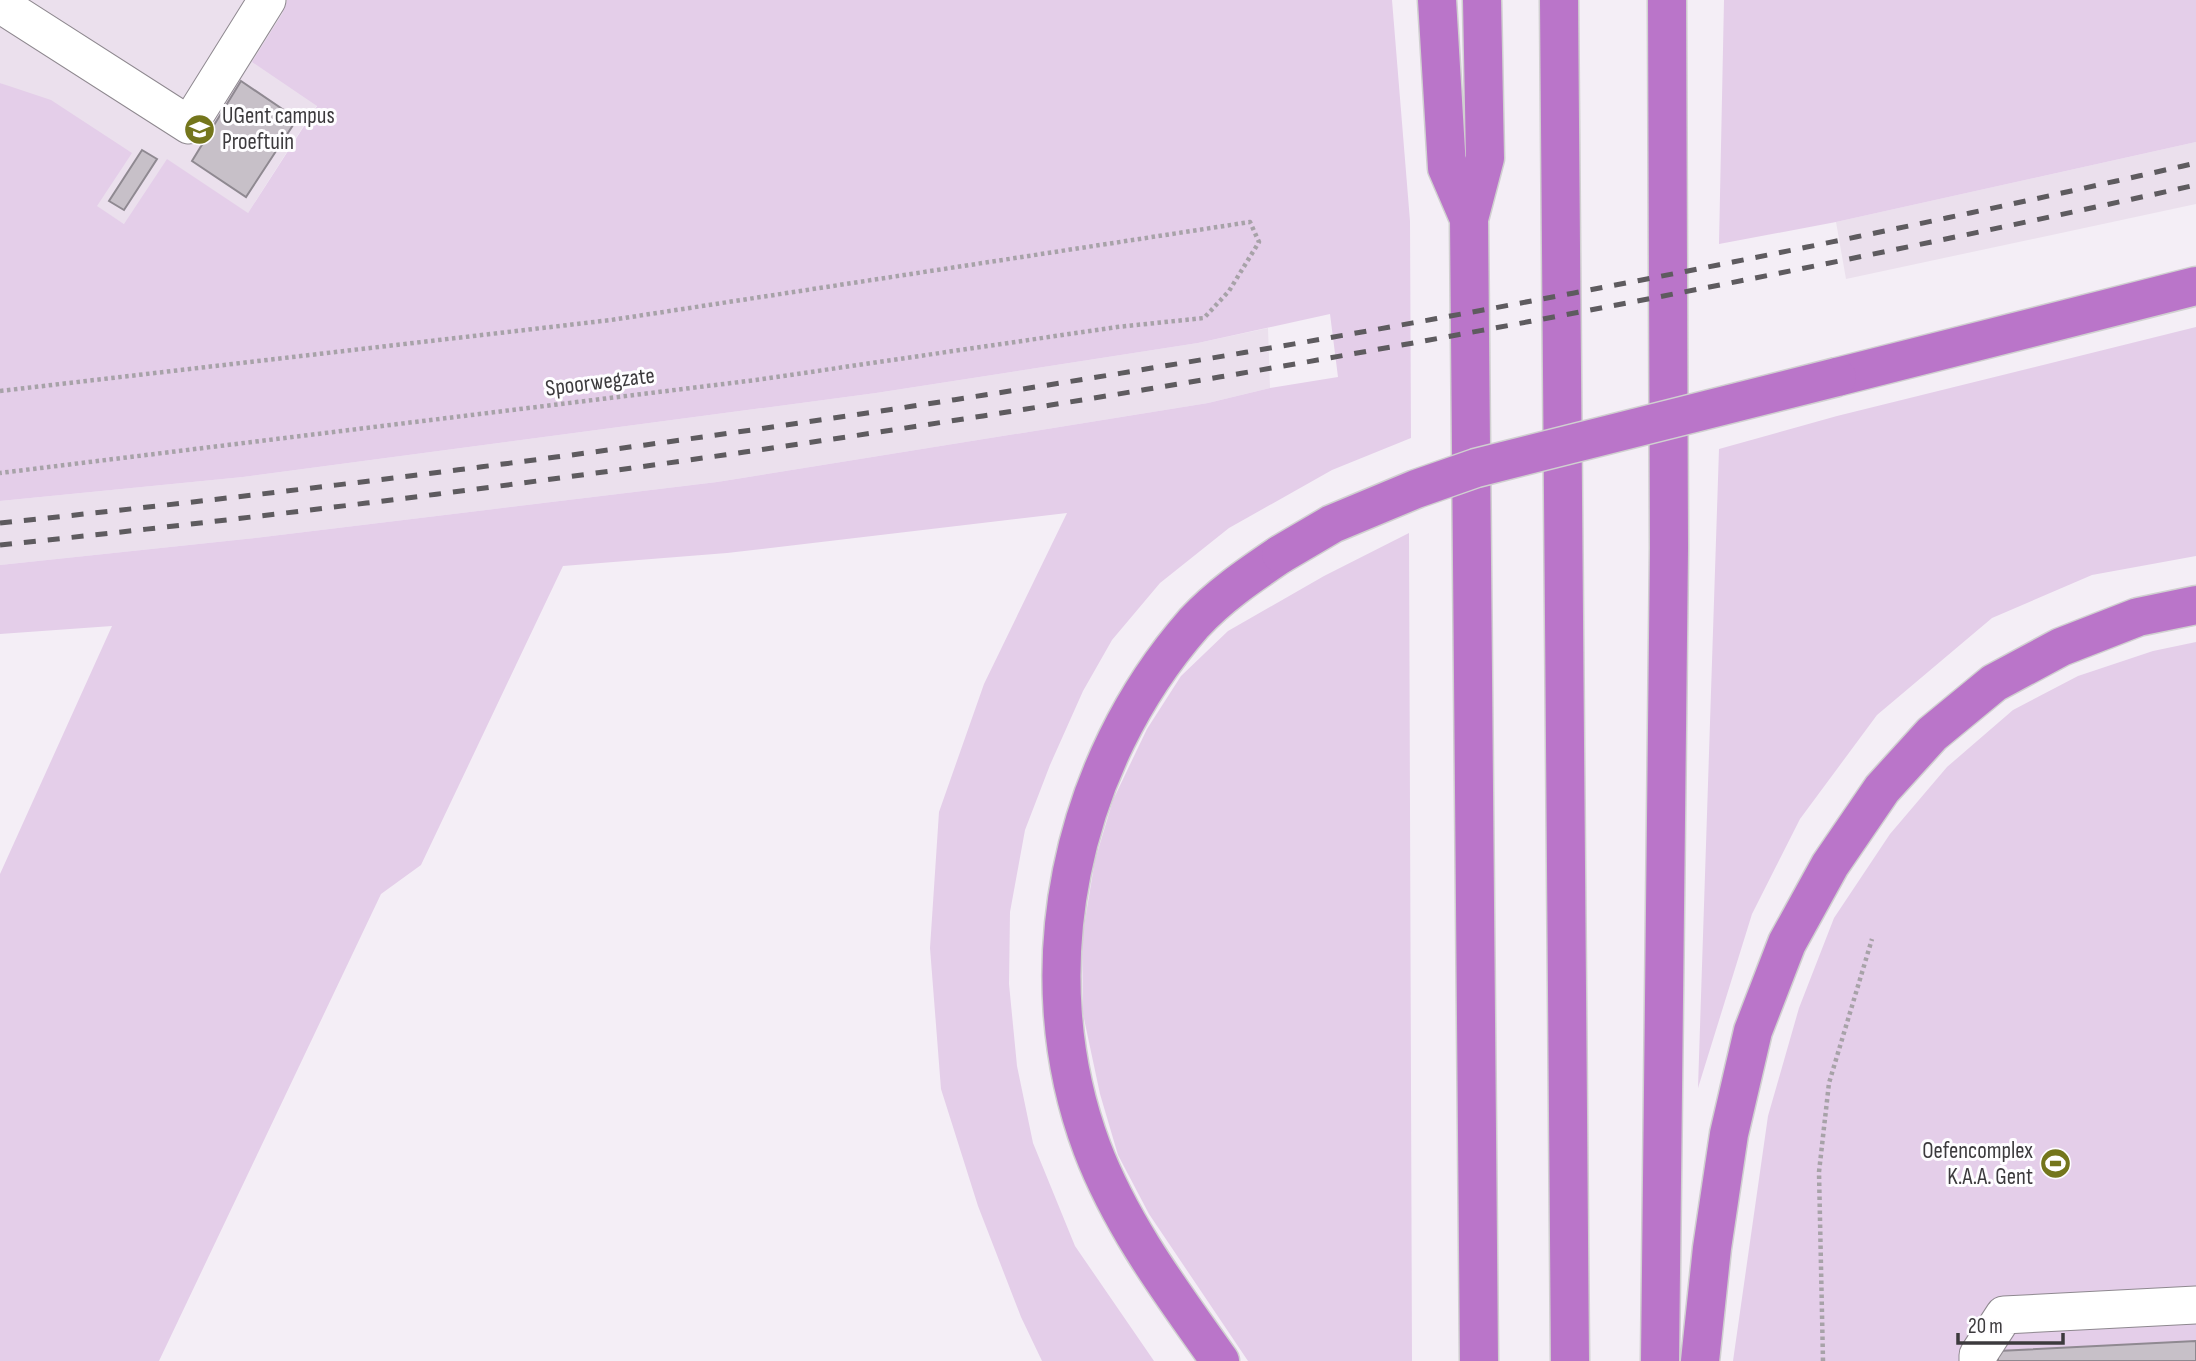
<svg xmlns="http://www.w3.org/2000/svg" width="2196" height="1361" viewBox="0 0 2196 1361" font-family="'Sofia Sans Condensed',sans-serif">
<style>
.built{fill:#ebe0ed}
.green{fill:#e4cee9}
.building{fill:#c7c0c8;stroke:#8f8991;stroke-width:2}
.lines{fill:none;stroke-linecap:round;stroke-linejoin:round}
.minor-casing{stroke:#8e888f;stroke-width:39}
.highway-casing{stroke:#d0d0d0;stroke-width:41}
.path{stroke:#a7a2a8;stroke-width:4.5;stroke-dasharray:3.5 3.5;stroke-linecap:butt}
.minor{stroke:#fff;stroke-width:37}
.highway{stroke:#ba75c9;stroke-width:38}
.rail{stroke:#5e5b5f;stroke-width:5;stroke-dasharray:12 12;stroke-linecap:butt}
.highway-bridge-casing{stroke:#d0d0d0;stroke-width:41;stroke-linecap:butt}
.highway-bridge{stroke:#ba75c9;stroke-width:38}
.labels{text-anchor:middle;dominant-baseline:central;stroke-width:6;stroke-linejoin:round;paint-order:stroke}
.poi-label{font-size:23px;fill:#3c3a3d;stroke:#fefdff;text-anchor:start}
.street-label{font-size:23px;fill:#3c3a3d;stroke:#fefdff}
</style>
<rect width="100%" height="100%" fill="#f4eef6"/>
<path class="built" d="M0 0H287L282 14 317 105 248 213 124 224 97 207 7 86 0 83Z
M2196 142V204L1846 279 1836 222Z
M1268 328 1270 388 1208 403 717 482 255 538 0 565V501L243 477 876 393 1198 343Z"/>
<path class="green" d="M287 0H1392L1410 221 1411 438 1332 470 1229 528 1160 583 1112 640 1083 691 1050 765 1025 830 1010 912 1009 984 1017 1066 1033 1143 1075 1246 1154 1361H1042L1021 1317 978 1206 941 1089 930 948 939 812 984 684 1067 513 727 553 563 566 421 865 381 894 159 1361H0V874L112 626 0 634V565L255 538 717 482 1208 403 1270 388 1338 377 1330 314 1198 343 876 393 243 477 0 501V83L51 100 132 153 97 206 124 224 167 159 248 213 317 106 252 62 282 14Z
M1724 0H2196V142L1836 222 1719 244Z
M2196 327V556L2092 575 1992 618 1877 715 1800 819 1752 914 1698 1088 1719 449 1837 416Z
M1409 533 1412 1361H1248L1149 1214 1118 1155 1100 1094 1083 1014 1082 938 1095 860 1113 800 1147 729 1181 676 1228 631 1324 576Z
M2196 642V1361H1733L1768 1116 1799 1008 1834 918 1890 834 1947 767 2013 710 2078 676 2153 651Z"/>
<path class="building" d="M241 81 297 119 246 197 192 161Z
M142 150 157 159 124 210 109 201Z
M2196 1341V1361H1998V1351Z"/>
<g class="lines">
<defs>
<path id="minor" d="M0 4 189 125 267 0
M1978 1361V1355L2004 1315 2196 1305"/>
<path id="highway" d="M1437 0 1447 168 1469 219
M1559 0 1570 1361
M1837 377 2196 286
M1220 1361C1172 1293 1122 1227 1092 1148 1026 972 1070 764 1194 623 1220 595 1250 575 1281 554
M1479 1361 1469 219 1485 158 1482 0
M1660 1361 1669 548 1667 0
M1700 1361 1712 1248 1729 1134 1753 1031 1787 943 1830 865 1882 789 1932 734 1994 683 2061 647 2138 617 2196 605"/>
</defs>
<use href="#minor" class="minor-casing"/>
<use href="#highway" class="highway-casing"/>
<path class="path" d="M0 391 611 320 1250 222 1259 242 1229 291 1204 318 1117 327 756 380 0 473
M1823 1361 1819 1172 1829 1083 1872 939"/>
<use href="#minor" class="minor"/>
<use href="#highway" class="highway"/>
<path class="rail" d="M0 523C738 446 1473 328 2196 163
M0 545C738 468 1472 346 2196 185"/>
<defs>
<path id="highway-bridge" d="M1281 554 1332 524 1416 489 1476 468 1837 377"/>
</defs>
<use href="#highway-bridge" class="highway-bridge-casing"/>
<use href="#highway-bridge" class="highway-bridge"/>
</g>
<defs>
<symbol id="university-disc" viewBox="-11 -11 22 22"><circle r="9.5" fill="#74761c" stroke="#fefdff"/><path d="M0-5L7-2L0 1L-7-2ZM-4 1L0 2.5L4 1V4Q0 6-4 4Z" fill="#fff"/></symbol>
<symbol id="stadium-disc" viewBox="-11 -11 22 22"><circle r="9.5" fill="#74761c" stroke="#fefdff"/><path d="M0-5a6.5 5 0 1 0 0 10a6.5 5 0 1 0 0-10ZM-3.5-1.8h7v3.6h-7Z" fill="#fff"/></symbol>
</defs>
<g fill-rule="evenodd">
<use href="#university-disc" x="182" y="112" width="35" height="35"/>
<use href="#stadium-disc" x="2038" y="1146" width="35" height="35"/>
</g>
<g class="labels">
<g class="poi-label">
<text x="222" y="116">UGent campus<tspan x="222" dy="26">Proeftuin</tspan></text>
<text x="2033" y="1151" text-anchor="end">Oefencomplex<tspan x="2033" dy="26">K.A.A. Gent</tspan></text>
</g>
<g class="street-label">
<text transform="translate(600 382) rotate(-7)">Spoorwegzate</text>
</g>
</g>
<path d="M1958 1333v10h105v-10" fill="none" stroke="#3c3a3d" stroke-width="3.5"/>
<text x="1968" y="1333" font-size="21" fill="#3c3a3d" stroke="#fefdff" stroke-width="5" paint-order="stroke">20 m</text>
</svg>
